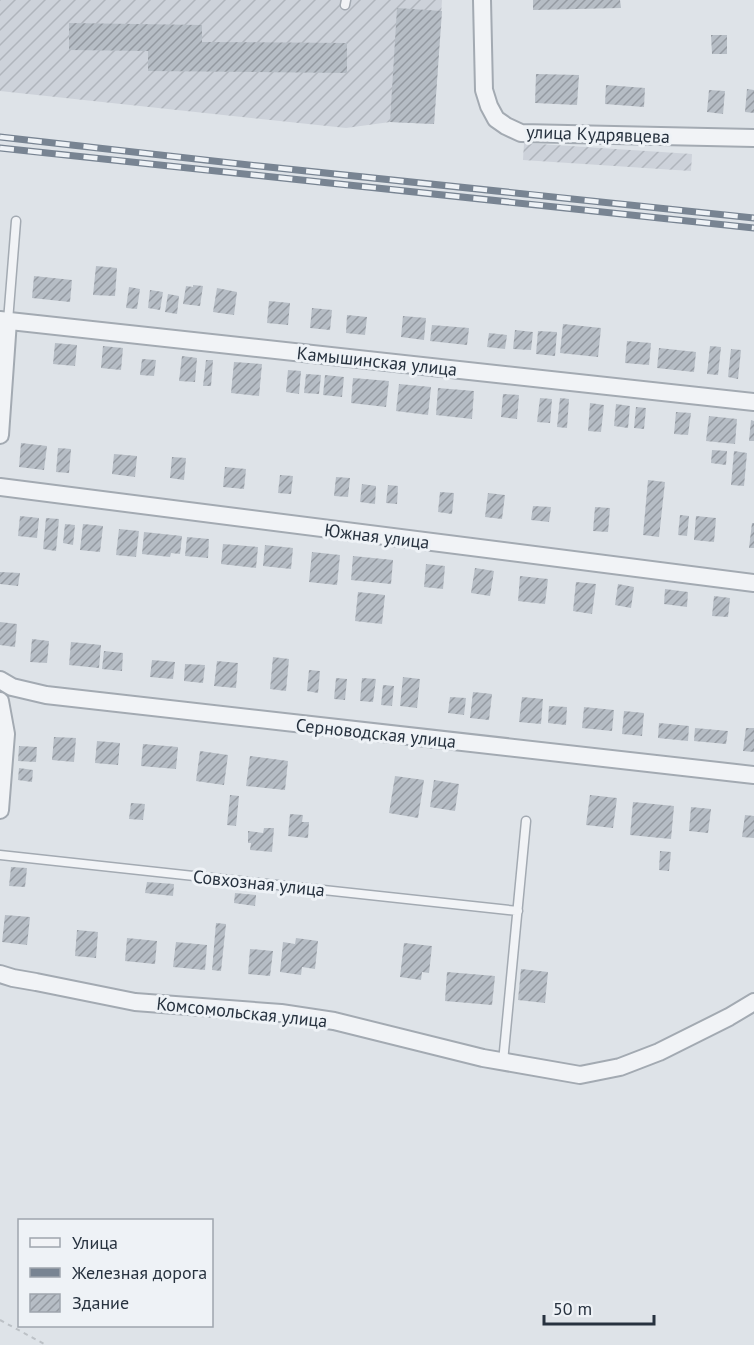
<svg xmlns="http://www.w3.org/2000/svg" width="754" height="1345" viewBox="0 0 754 1345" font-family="'PT Sans',sans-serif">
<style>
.industrial{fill:url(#industrial-furrows)}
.building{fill:url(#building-hatch)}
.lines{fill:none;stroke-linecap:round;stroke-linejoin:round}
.lane-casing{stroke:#a3aab2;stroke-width:11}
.street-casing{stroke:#a3aab2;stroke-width:20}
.path{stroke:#bcc1c6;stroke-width:2;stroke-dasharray:4.5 4.5;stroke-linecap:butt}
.lane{stroke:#f1f3f6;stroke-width:8}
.street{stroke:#f1f3f6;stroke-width:16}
.rail-casing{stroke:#788492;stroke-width:7}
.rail{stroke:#eef2f6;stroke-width:4.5;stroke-dasharray:14;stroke-linecap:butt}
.labels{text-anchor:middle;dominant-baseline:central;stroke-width:6;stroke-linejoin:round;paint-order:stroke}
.street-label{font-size:18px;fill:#27323f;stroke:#eef2f6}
</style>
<defs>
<pattern id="industrial-furrows" width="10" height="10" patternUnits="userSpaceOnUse" patternTransform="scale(1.5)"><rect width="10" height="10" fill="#cdd2da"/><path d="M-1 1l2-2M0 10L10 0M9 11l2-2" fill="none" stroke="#b0b5bc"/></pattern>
<pattern id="building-hatch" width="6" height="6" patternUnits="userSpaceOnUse" patternTransform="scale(1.5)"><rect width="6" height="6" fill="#b6bdc5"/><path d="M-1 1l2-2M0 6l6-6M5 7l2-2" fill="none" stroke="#949aa1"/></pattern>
</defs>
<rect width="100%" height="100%" fill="#dee3e8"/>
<path class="industrial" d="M0 0H442L434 124 390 122 346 128 0 91Z
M524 143 692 154 691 171 523 160Z"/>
<path class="building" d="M533 0H620L621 8 533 10Z
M397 8 442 11 434 124 390 122Z
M69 23 202 25V42L347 43V73L148 71V51L69 50Z
M711 35H727V54H712Z
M536 74 579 75 577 105 535 103Z
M606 85 645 88 644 107 605 104Z
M747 89 754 90V113L745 112Z
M709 90 725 91 723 114 707 112Z
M96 266 117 268 115 296 93 295Z
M34 276 72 280 70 302 32 298Z
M193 285 203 286 200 306 183 304 186 286 193 287Z
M129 287 140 289 137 309 126 308Z
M217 288 237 292 234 315 213 312Z
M150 290 163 292 160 310 148 308Z
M168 294 179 296 177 314 165 312Z
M269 301 290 303 288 325 267 323Z
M312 308 332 310 330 330 310 328Z
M347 315 367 317 365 335 346 333Z
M403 316 426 318 424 340 401 337Z
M563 324 601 328 598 357 560 353Z
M432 325 469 328 467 345 430 341Z
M515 330 533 332 531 350 513 349Z
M538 331 557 332 555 356 536 354Z
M489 333 507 335 505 349 487 347Z
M627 341 651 343 649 365 625 363Z
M55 343 77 345 75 366 53 364Z
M103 346 123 348 121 370 101 368Z
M710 346 721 347 718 375 707 374Z
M659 348 696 352 694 372 657 368Z
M731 349 741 350 738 379 728 377Z
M182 356 197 358 195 382 179 381Z
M142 359 156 360 154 376 140 375Z
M206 360H213L211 386H203Z
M234 362 262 364 259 396 231 393Z
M288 370 301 371 299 394 286 392Z
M306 374 321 375 319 394 304 393Z
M325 375 344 377 342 397 323 395Z
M353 378 389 381 386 407 351 403Z
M399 384 431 387 428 415 396 411Z
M438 388 474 391 472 419 436 415Z
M503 394 519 395 517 419 501 417Z
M540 398 552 399 550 423 537 422Z
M560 398 569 399 567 428 557 427Z
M590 403 604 405 601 432 588 431Z
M616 404 630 406 628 428 614 426Z
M636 407 646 408 644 429 634 428Z
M676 412 691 413 688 435 674 434Z
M709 416 737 419 735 444 706 441Z
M751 420 754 421V441H749Z
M21 443 47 446 44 470 19 467Z
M58 448 71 449 69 473 56 472Z
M712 450 727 451 726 465 711 463Z
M734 451 747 453 744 486 731 485Z
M114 454 137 456 135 477 112 474Z
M172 457 186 458 184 480 170 478Z
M225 467 246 469 244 489 223 487Z
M280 475 293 476 291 494 278 493Z
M336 477 350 478 348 497 334 496Z
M648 480 665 482 659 537 643 535Z
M362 484 376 486 375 504 360 502Z
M388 485 398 486 397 504 386 503Z
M440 492 454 493 452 514 438 512Z
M488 493 505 495 502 519 485 517Z
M533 506 551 507 549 522 531 520Z
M595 507 610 508 608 532 593 531Z
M680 515 689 516 687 536 678 535Z
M20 516 39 518 37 538 18 536Z
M696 516 716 518 714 542 694 540Z
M46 518 59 519 56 551 43 549Z
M752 523H754V548H749Z
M65 524 75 525 73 545 63 543Z
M83 524 103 526 100 552 80 550Z
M119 529 139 531 136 557 116 555Z
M144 532 182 536 180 554 171 553 170 557 142 554Z
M187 537 209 539 208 558 185 556Z
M223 544 258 547 256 568 221 564Z
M265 545 293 548 291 569 263 566Z
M312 552 340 555 337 585 309 582Z
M353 556 393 560 391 584 351 580Z
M426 564 445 566 443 589 424 587Z
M475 568 494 571 490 596 471 593Z
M0 572 20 573 18 586 0 584Z
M520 576 548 579 545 604 518 601Z
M576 582 596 584 592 614 573 611Z
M618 584 634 587 631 608 615 605Z
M665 589 688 592 687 607 664 604Z
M358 592 385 595 382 624 355 621Z
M714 596 730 598 728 617 712 616Z
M0 622 17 624 15 647 0 645Z
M32 639 49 641 47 663 30 662Z
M71 642 101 645 99 668 69 665Z
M104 651 123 653 122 671 102 669Z
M273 657 289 659 286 691 270 689Z
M152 660 175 662 173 679 150 677Z
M217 661 238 663 236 688 214 686Z
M185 664 205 665 203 683 184 681Z
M309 670 320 671 318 693 307 691Z
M403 677 420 679 417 708 400 706Z
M336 678 347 679 345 700 334 699Z
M362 678 376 679 373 702 360 701Z
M383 685 394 686 392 706 381 705Z
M473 692 492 694 489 720 470 718Z
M450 697 466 698 464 715 448 713Z
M522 697 543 699 541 724 519 722Z
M549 706 567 707 566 725 548 723Z
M584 707 614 710 612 731 582 728Z
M624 711 644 713 642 736 622 734Z
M659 723 689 726 688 741 658 738Z
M695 728 728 731 726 744 694 741Z
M746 728H754V752L743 751Z
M54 737 76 738 74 762 52 760Z
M97 741 120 743 118 765 95 763Z
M143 744 178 747 176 769 141 766Z
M19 746 37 747 36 762 18 761Z
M200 751 228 755 224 785 196 781Z
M250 756 288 761 285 790 246 786Z
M19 768 33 770 32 782 18 780Z
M395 776 424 780 418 818 389 813Z
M434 780 459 784 455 811 430 807Z
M230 795 239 796 236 826 227 825Z
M590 795 617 798 613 828 586 825Z
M633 802 674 806 671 839 630 835Z
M131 803 145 804 143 820 129 819Z
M691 807 711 809 708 833 689 831Z
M290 814 303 815 302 822H309L308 838 288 836Z
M745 815 754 816V838L742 837Z
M264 828H274L272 852 250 850 251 843H248V831L263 833Z
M660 851 671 852 669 871 659 870Z
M11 867 27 868 25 887 9 886Z
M147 882 174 884 173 896 145 893Z
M235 893 256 895 255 906 234 903Z
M5 915 30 917 27 945 2 942Z
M216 923 226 924 221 971 212 970Z
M77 930 98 932 96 958 75 956Z
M127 938 157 941 155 964 125 961Z
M296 938 318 941 315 969 302 967 301 975 280 972 283 942 295 944Z
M176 942 207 945 205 970 173 967Z
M404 943 432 946 429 973 422 972 421 980 400 977Z
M250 949 273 951 270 976 248 974Z
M521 969 548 972 545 1003 518 1000Z
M447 972 495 976 492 1005 445 1001Z"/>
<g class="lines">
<defs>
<path id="lane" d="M345 5 346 0
M8 321 16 221
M0 855 518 911
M503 1062 526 821"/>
<path id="street" d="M482 0 484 90 489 106 496 119 506 126 521 133 754 138
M0 320 754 402
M0 435 8 321
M0 487 754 583
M0 680 12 687 46 695 754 775
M0 701 6 734 0 810
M0 974 13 978 36 982 135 1002 281 1013 334 1021 483 1058 580 1075 620 1067 659 1052 729 1017 754 1002"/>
</defs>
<use href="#lane" class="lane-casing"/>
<use href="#street" class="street-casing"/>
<path class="path" d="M0 1320 46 1345"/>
<use href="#lane" class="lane"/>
<use href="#street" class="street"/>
<defs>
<path id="rail" d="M0 137 259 166 754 218
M0 148 754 228"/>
</defs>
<use href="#rail" class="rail-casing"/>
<use href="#rail" class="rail"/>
</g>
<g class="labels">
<g class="street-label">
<text transform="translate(598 134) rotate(2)">улица Кудрявцева</text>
<text transform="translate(377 361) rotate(6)">Камышинская улица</text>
<text transform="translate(377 536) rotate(7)">Южная улица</text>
<text transform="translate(376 733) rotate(6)">Серноводская улица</text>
<text transform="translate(259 883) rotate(6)">Совхозная улица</text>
<text transform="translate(242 1012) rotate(6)">Комсомольская улица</text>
</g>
</g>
<rect x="18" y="1219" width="195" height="108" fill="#eef2f6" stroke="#9ea5ad" stroke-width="1.5"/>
<rect x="30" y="1238" width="30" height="9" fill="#f1f3f6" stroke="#9ea5ad" stroke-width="1.5"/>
<text x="72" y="1249" font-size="18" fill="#27323f">Улица</text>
<rect x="30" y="1268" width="30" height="9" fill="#788492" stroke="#9ea5ad" stroke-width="1.5"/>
<text x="72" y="1279" font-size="18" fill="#27323f">Железная дорога</text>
<rect x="30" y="1294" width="30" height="18" fill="url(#building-hatch)" stroke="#9ea5ad" stroke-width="1.5"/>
<text x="72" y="1309" font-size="18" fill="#27323f">Здание</text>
<path d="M544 1315v9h110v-9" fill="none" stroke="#27323f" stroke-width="3"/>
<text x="553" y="1315" font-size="18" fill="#27323f" stroke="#eef2f6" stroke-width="4.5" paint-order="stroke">50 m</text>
</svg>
